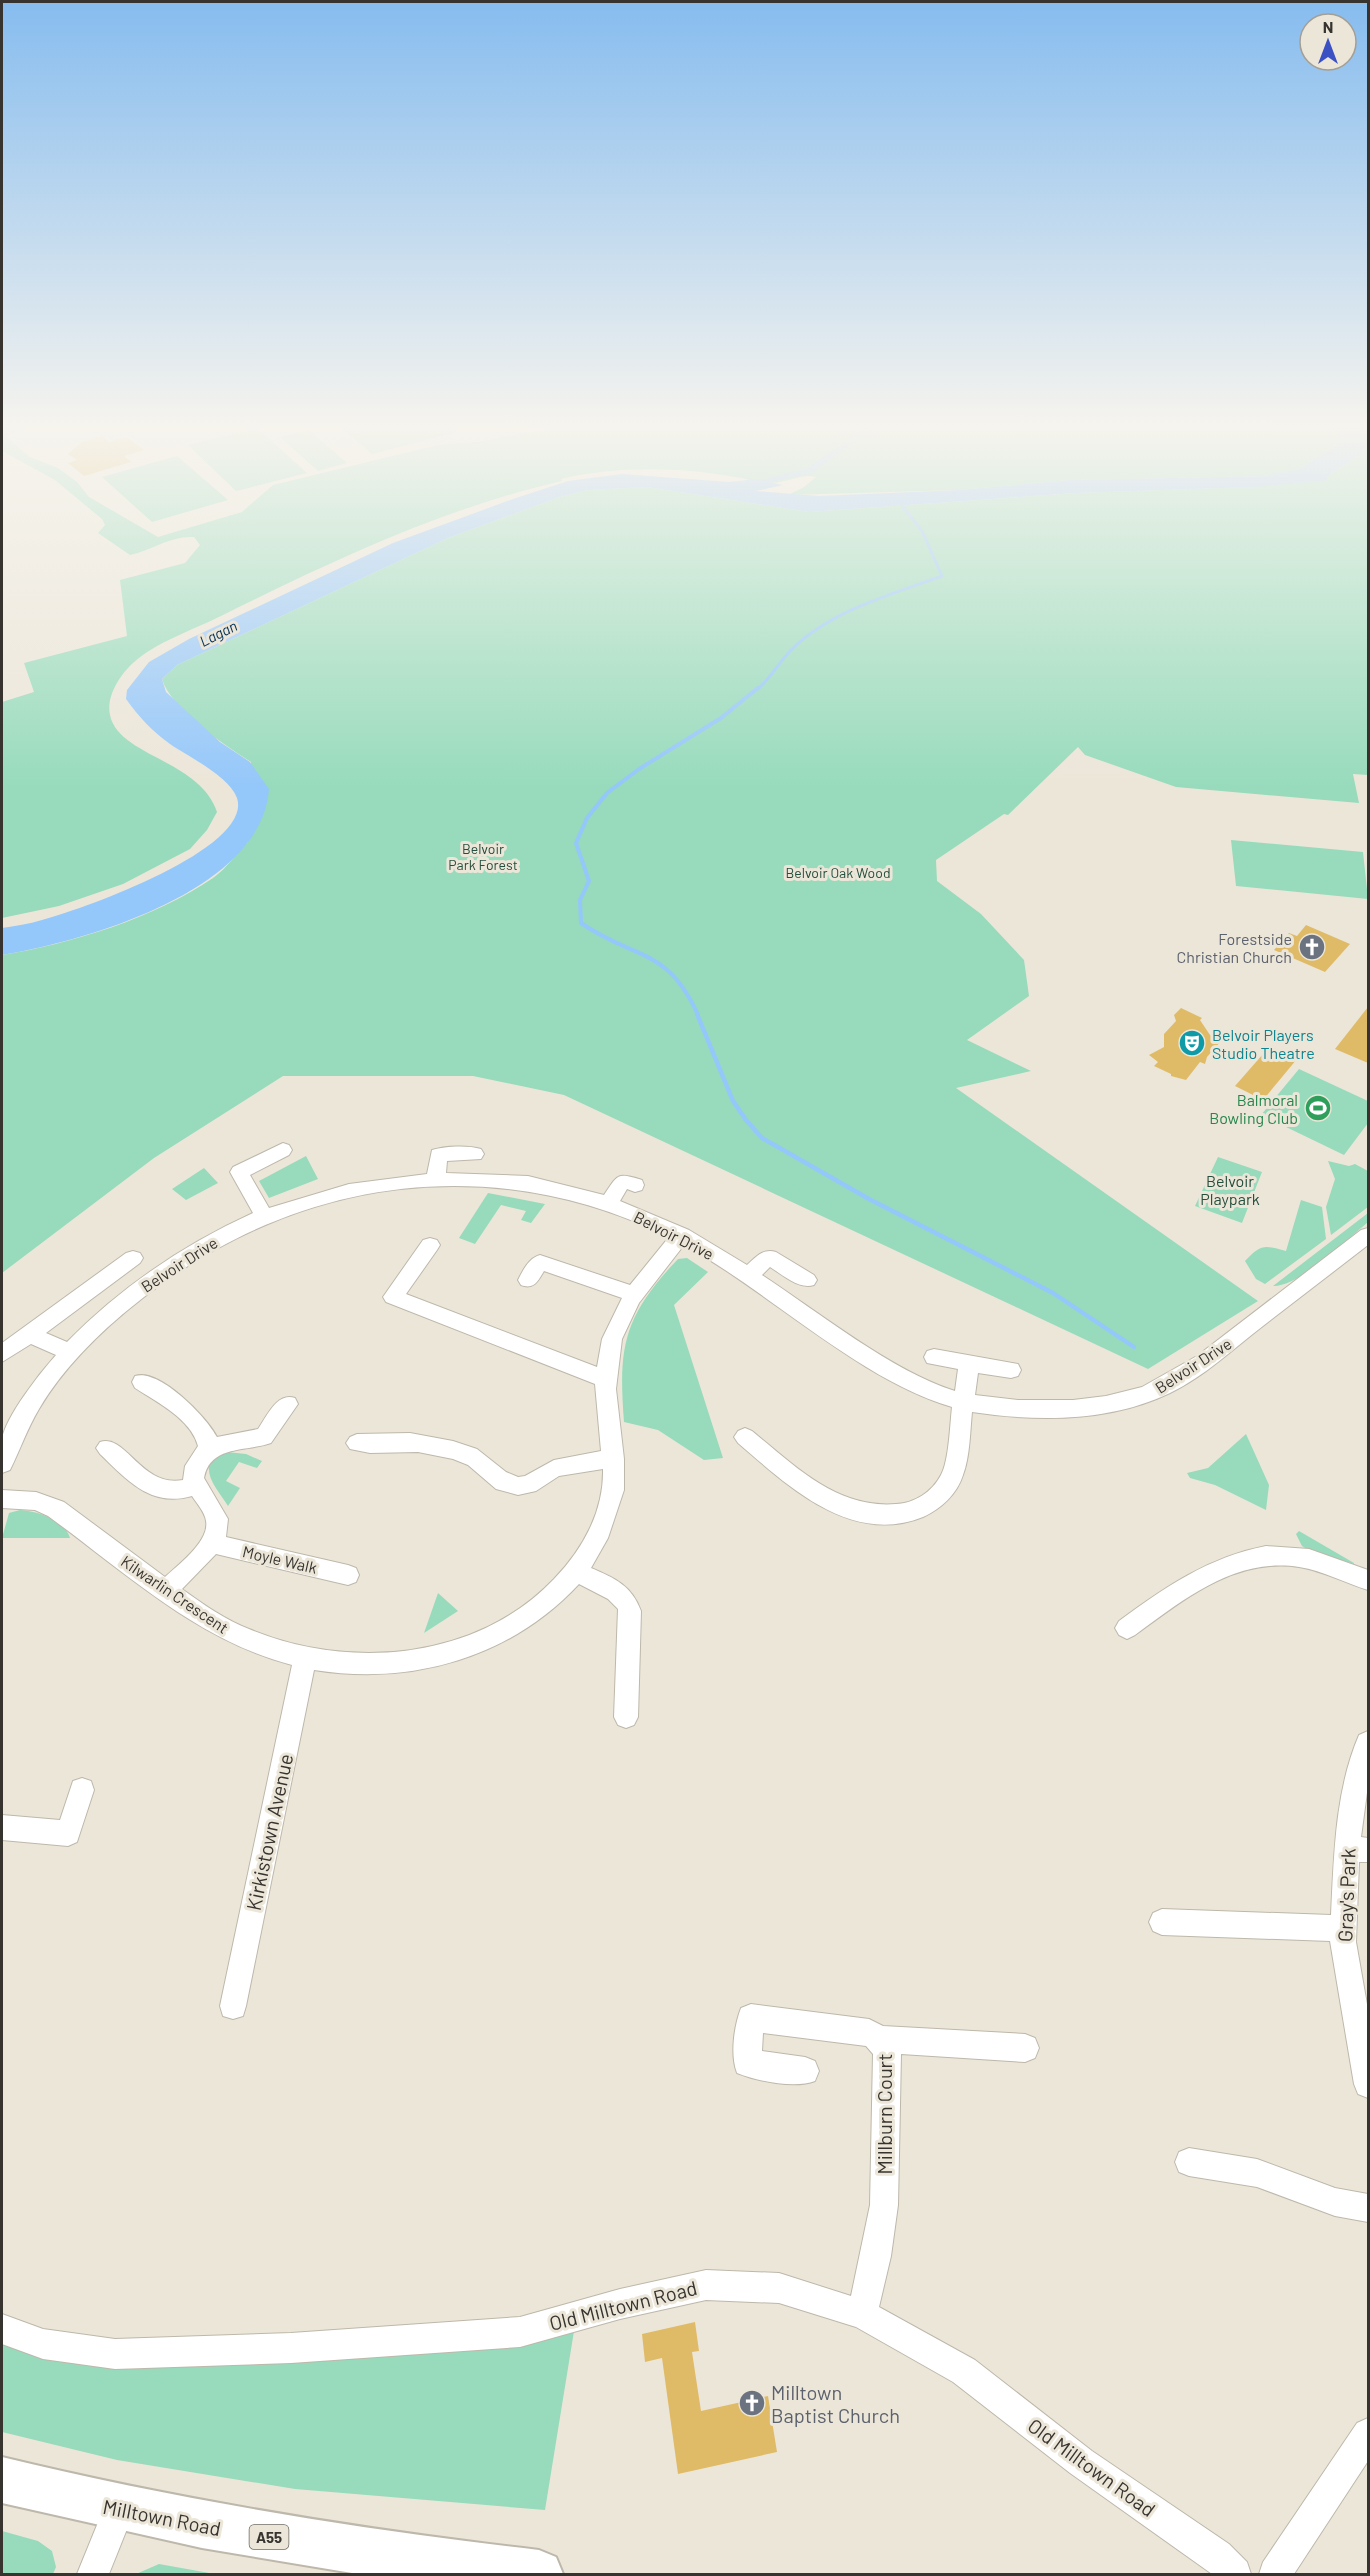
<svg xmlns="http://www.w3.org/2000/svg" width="1370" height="2576" viewBox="0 0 1370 2576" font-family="Barlow,sans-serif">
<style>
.green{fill:#97dbbc}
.water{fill:#94c7fa}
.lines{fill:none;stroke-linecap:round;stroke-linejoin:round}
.stream-far2{stroke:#94c7fa;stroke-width:3}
.stream-far1{stroke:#94c7fa;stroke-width:4}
.stream{stroke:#94c7fa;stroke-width:4.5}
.canal{fill:#94c7fa;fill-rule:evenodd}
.building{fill:#e0bb67}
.minor-casing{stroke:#bdb8ab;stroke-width:2}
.highway-casing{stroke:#bdb8ab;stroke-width:4}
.minor{fill:#fff;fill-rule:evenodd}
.highway{fill:#fff;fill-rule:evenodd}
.labels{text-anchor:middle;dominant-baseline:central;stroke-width:6;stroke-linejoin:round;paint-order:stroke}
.far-park-label{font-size:14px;fill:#244e3d;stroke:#ece6d9}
.far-water-label{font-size:15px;font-style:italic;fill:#003157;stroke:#ece6d9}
.shield{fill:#ece6d9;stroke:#6d6962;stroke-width:1.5}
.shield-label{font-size:15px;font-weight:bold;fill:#37342f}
.worship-label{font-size:16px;fill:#5b616d;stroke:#ece6d9;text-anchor:end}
.culture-label{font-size:16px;fill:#0d838f;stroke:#ece6d9;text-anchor:start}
.leisure-label{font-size:16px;fill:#27864d;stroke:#ece6d9;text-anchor:end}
.park-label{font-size:16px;fill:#244e3d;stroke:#ece6d9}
.street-label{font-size:16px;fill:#37342f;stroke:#ece6d9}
.near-street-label{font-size:20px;fill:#37342f;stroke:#ece6d9}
.near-worship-label{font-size:20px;fill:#5b616d;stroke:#ece6d9;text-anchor:start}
</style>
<rect width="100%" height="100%" fill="#ece6d9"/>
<path class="green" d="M7 428H25L5 436 30 457 58 468 77 482 89 497 158 537 242 512 273 485 438 445 477 442 549 428H1332L1340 437 1334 447 1299 469 1264 476 1070 480 958 490 788 495 804 487 816 477C804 473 785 483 772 483 759 483 748 479 735 477 679 467 616 466 561 479L562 481C443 508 330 562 221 616 193 630 156 642 133 663 120 675 106 696 110 715 118 756 200 760 217 812L207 830 190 849 123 884 59 906 2 918V702L34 692 24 663 127 636 120 580 185 563 200 545 194 537C169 536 153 550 130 555L98 533 105 525 102 519 55 480 2 451V429Z
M257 428 307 473 236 491 188 445Z
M341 428H451L458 432 372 454Z
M1358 428H1368V775L1353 774 1359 803 1176 787 1085 755 1078 747 1008 815 1004 814 936 860 937 881 981 914 1024 960 1029 996 967 1040 1031 1071 956 1088 1258 1301 1148 1369 564 1095 473 1076H283L154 1158 2 1273V955C70 944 155 918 213 878 226 869 237 853 248 842L251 762C224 745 171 709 162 679L177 665 448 538 560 497 588 490 647 487 809 512 1076 493 1253 487 1331 473 1360 456 1361 451 1366 448 1365 438Z
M309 430 347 463 318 471 280 437Z
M177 456 228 500 152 522 102 477Z
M1231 840 1363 852 1368 899 1236 886Z
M1299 1069 1368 1101V1123L1344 1155 1261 1115Z
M306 1156 318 1179 269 1198 259 1181Z
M1218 1157 1262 1172 1242 1223 1195 1206Z
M1328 1161 1349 1166 1355 1164 1368 1171V1207L1331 1235 1326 1207 1335 1179Z
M204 1168 218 1183 186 1200 172 1189Z
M488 1193 545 1204 531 1223 521 1220 526 1211 501 1205 475 1244 459 1238Z
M1301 1200 1322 1207 1326 1239 1265 1284 1256 1279 1245 1261C1261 1244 1264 1245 1286 1251Z
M1368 1213V1222C1348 1239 1299 1287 1273 1286Z
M687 1258 708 1272 674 1305 723 1458 704 1460 658 1430 624 1422C618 1345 624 1316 678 1259Z
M1246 1434 1269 1485 1266 1510 1215 1485 1190 1478 1187 1473 1208 1468Z
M227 1452 246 1454 262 1461 257 1468 239 1462 226 1481 240 1488 228 1506C219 1491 203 1476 211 1459Z
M20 1510C38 1511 65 1520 70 1538H2L9 1513Z
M1299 1531 1354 1563V1564L1308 1550 1302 1546 1296 1534Z
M438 1593 458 1611 424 1633Z
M574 2331 545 2510 295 2489 117 2460 2 2432V2344C48 2361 81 2366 130 2368Z
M2 2531 38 2541 52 2551 56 2567 53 2574H2Z
M159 2564 215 2574H136Z"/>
<path class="water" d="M1332 428H1358L1365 438 1366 448 1361 451 1360 456 1331 473 1325 481 1253 487 1076 493 809 512 647 487 588 490 560 497 448 538 177 665 162 679 166 692 220 742 250 762 269 789C262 891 85 941 2 955V928C15 926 29 924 42 920 78 911 254 849 237 798 229 776 189 757 170 744 153 732 138 716 126 699L127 690 149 662 189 639 393 543 513 499 568 481 622 474 729 482 755 479 783 485 756 491 819 496 958 490 1070 480 1264 476 1299 469 1334 447 1340 437Z"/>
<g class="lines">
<path class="stream-far2" d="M758 689C770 678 779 663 790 651 829 611 892 594 942 576L922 531 900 503"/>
<path class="stream-far1" d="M698 1015C667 946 634 960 581 923L580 900 589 881 576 843 587 818 607 793 639 769 721 718 759 687"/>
<path class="stream" d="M697 1014 733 1101 746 1120 762 1138 869 1199 1053 1293 1134 1347"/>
<path class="canal" d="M864 428H874L812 473 745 488 740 485 806 469Z"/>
</g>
<path class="building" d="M102 436 109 442 126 437 144 450 124 456 131 462 84 476 68 463 77 460 68 454 82 442Z
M1306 925 1350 944 1325 972 1274 950 1289 933 1297 936Z
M1368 1007V1063L1335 1049Z
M1181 1008 1202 1018 1200 1020 1210 1035 1221 1041 1207 1057 1205 1064 1200 1062 1186 1080 1171 1076V1074L1154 1066 1158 1062 1149 1055 1164 1047V1034L1176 1021 1174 1015Z
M1270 1046 1297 1059 1263 1100 1235 1086Z
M695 2322 699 2351 692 2352 701 2411 768 2396 777 2452 678 2474 662 2358 645 2362 642 2334Z"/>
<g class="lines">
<defs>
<path id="minor" d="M283 1143 289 1145 292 1150 289 1155 250 1175 269 1208 349 1184 427 1174 432 1150C445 1146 468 1145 481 1149L484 1154 481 1159 447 1161 446 1173 528 1176 604 1195C618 1174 617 1172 642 1180L644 1185 642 1190 635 1192 627 1189 620 1201 689 1230 747 1265C756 1257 763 1248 776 1252L814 1275 817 1280 814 1285C799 1290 783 1275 770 1267L762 1275C817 1311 893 1372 955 1391L958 1369 927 1363 924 1357 927 1351 934 1349 1018 1364 1021 1370 1018 1376 1011 1378 978 1373 975 1395 1018 1400H1073L1106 1396 1142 1387 1197 1356 1361 1230 1368 1228V1245C1333 1272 1298 1299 1263 1326 1233 1349 1205 1376 1170 1393 1110 1422 1038 1422 972 1412 970 1432 970 1456 963 1475 957 1494 941 1509 923 1517 851 1546 788 1486 738 1443L734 1437 738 1431 745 1428 752 1431C795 1466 837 1509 896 1504 915 1503 932 1492 941 1475 949 1461 950 1424 952 1407 858 1379 770 1292 684 1245L639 1303 622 1339 616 1389 624 1459V1490L608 1538 591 1568C615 1578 632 1586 641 1611L638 1717 634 1725 626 1728 618 1725 614 1717 618 1609 608 1599 579 1584C511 1657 413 1686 314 1670L246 2006 243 2016 233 2019 223 2016 220 2006 292 1665C198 1641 125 1572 48 1516L35 1510 2 1508V1490L36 1492 64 1502 165 1577C178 1565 210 1541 206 1521 205 1512 197 1504 192 1496 151 1508 127 1480 100 1454L96 1448 100 1442C126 1433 141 1488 183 1480L185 1466 198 1446C191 1419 157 1402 135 1388L132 1382 135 1376C159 1368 207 1417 217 1437L258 1429C267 1416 277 1392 295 1398L298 1404 271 1443C246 1452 210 1445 204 1478L228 1519 226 1537 348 1565 356 1568 359 1575 356 1582 348 1585 216 1554 182 1589C203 1604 225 1620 249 1629 349 1671 477 1660 554 1579 583 1549 604 1511 603 1469L559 1476 536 1491 518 1495 496 1489 468 1465 453 1459 418 1452 370 1453 350 1449 346 1443 350 1437 357 1434 410 1433 453 1441 477 1449 506 1472 518 1477 525 1476 554 1460 601 1451 595 1384 386 1302 383 1297 423 1240 430 1238 437 1240 440 1245 437 1250 406 1294 597 1367 602 1339 622 1298 544 1271C538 1281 534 1290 521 1285L518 1280C523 1270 529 1258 540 1255L630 1285 669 1237C492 1150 298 1177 144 1297 104 1328 65 1365 39 1409 27 1429 20 1450 10 1470L2 1473C2 1462 0 1450 2 1439 6 1416 40 1373 56 1355L31 1344 2 1362V1343L126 1253 133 1251 140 1253 143 1258 140 1263 46 1333 67 1342C121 1287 183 1245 253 1213L230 1172 233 1167Z
M1266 1546 1309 1549 1368 1570V1590C1345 1583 1324 1571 1299 1567 1235 1557 1183 1600 1135 1635L1127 1639 1119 1635 1115 1628 1119 1621C1165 1587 1209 1557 1266 1546Z
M1368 1731V1785L1361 1837 1368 1838V1862H1359L1356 1942 1368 2010V2098L1358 2094 1354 2084 1330 1941 1162 1935 1153 1931 1149 1922 1153 1913 1162 1909 1331 1915C1334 1854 1335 1791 1359 1735Z
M82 1778 91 1781 94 1790 77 1842 68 1846 2 1840V1815L60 1820 73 1781Z
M751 2004 869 2019 883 2026 1025 2034 1035 2038 1039 2048 1035 2058 1025 2062 901 2054 898 2205 891 2256 879 2307 975 2360 1092 2451 1229 2544 1247 2562 1251 2574H1212L1070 2473 953 2382 856 2327 779 2303 706 2300 620 2319 520 2347 291 2363 115 2369 43 2359 2 2344V2314L43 2329 115 2339 291 2333 520 2317 620 2289 706 2270 779 2273 851 2296 870 2205 873 2054 866 2046 763 2033 762 2051 805 2057 815 2061 819 2071 815 2081C795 2089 757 2081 737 2073 730 2055 734 2026 741 2008Z
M1189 2148 1257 2159 1335 2188 1368 2194V2222L1335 2216 1257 2187 1189 2176 1179 2172 1175 2162 1179 2152Z
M1368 2418V2461L1294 2574H1259L1263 2562 1357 2423Z
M119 2493 130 2498 135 2509 109 2574H77L108 2498Z"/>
<path id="highway" d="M2 2457C179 2500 358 2529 539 2550L556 2557 563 2574H358L202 2548 2 2503Z"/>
</defs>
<use href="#minor" class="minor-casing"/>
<use href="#highway" class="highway-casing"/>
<use href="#minor" class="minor"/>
<use href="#highway" class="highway"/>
</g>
<linearGradient id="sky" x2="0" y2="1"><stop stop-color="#86bcef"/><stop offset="0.54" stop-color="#f6f4ee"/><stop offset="1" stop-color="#f6f4ee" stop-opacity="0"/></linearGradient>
<rect width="1370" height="788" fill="url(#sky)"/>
<defs>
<symbol id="church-disc" viewBox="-11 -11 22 22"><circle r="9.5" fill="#6b7280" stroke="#ece6d9"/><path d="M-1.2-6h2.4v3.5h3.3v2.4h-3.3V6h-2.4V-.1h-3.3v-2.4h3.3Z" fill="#fff"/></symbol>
<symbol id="theatre-disc" viewBox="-11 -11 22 22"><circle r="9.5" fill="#0f9aa8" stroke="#ece6d9"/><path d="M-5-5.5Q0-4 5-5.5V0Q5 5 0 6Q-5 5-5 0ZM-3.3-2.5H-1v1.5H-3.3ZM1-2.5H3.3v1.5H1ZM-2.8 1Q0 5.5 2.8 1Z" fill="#fff"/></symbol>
<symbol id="stadium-disc" viewBox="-11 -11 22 22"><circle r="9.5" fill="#2e9e5b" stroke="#ece6d9"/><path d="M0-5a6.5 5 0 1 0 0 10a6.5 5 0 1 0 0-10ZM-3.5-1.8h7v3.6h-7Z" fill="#fff"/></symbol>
</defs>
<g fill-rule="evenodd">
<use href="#church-disc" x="1297" y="932" width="30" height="30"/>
<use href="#theatre-disc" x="1177" y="1028" width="30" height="30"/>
<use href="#stadium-disc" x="1303" y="1093" width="30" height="30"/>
<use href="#church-disc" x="737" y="2388" width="30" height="30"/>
</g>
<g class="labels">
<g class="far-park-label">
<text x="483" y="848">Belvoir<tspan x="483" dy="16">Park Forest</tspan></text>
<text x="838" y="872">Belvoir Oak Wood</text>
</g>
<g class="far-water-label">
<text transform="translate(218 633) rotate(-27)">Lagan</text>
</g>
<rect class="shield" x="249.5" y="2525" width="39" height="24" rx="4.5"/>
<g class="shield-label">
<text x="269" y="2537">A55</text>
</g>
<g class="worship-label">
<text x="1292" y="938">Forestside<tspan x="1292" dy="18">Christian Church</tspan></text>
</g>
<g class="culture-label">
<text x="1212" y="1034">Belvoir Players<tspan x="1212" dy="18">Studio Theatre</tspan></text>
</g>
<g class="leisure-label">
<text x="1298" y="1099">Balmoral<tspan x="1298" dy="18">Bowling Club</tspan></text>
</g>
<g class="park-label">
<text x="1230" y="1180">Belvoir<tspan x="1230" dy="18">Playpark</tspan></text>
</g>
<g class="street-label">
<text transform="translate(674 1235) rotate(27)">Belvoir Drive</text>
<text transform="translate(179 1264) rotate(-33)">Belvoir Drive</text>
<text transform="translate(1193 1365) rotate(-33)">Belvoir Drive</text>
<text transform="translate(280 1559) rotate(13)">Moyle Walk</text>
<text transform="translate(175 1594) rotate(34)">Kilwarlin Crescent</text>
</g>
<g class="near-street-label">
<text transform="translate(269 1832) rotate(-78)">Kirkistown Avenue</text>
<text transform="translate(1346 1895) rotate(-88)">Gray's Park</text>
<text transform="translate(884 2114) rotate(-90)">Millburn Court</text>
<text transform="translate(623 2305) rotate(-14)">Old Milltown Road</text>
<text transform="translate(1092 2467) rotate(36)">Old Milltown Road</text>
<text transform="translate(162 2517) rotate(11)">Milltown Road</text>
</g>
<g class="near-worship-label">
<text x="771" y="2392">Milltown<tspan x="771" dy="23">Baptist Church</tspan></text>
</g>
</g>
<rect width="1370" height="2576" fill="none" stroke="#37342f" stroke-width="6"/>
<g transform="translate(1328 42)"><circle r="28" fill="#ece6d9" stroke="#a49f95" stroke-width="1.5"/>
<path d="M0-4.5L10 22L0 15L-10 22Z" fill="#3b51c3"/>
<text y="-9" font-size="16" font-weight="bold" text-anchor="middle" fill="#37342f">N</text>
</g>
</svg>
